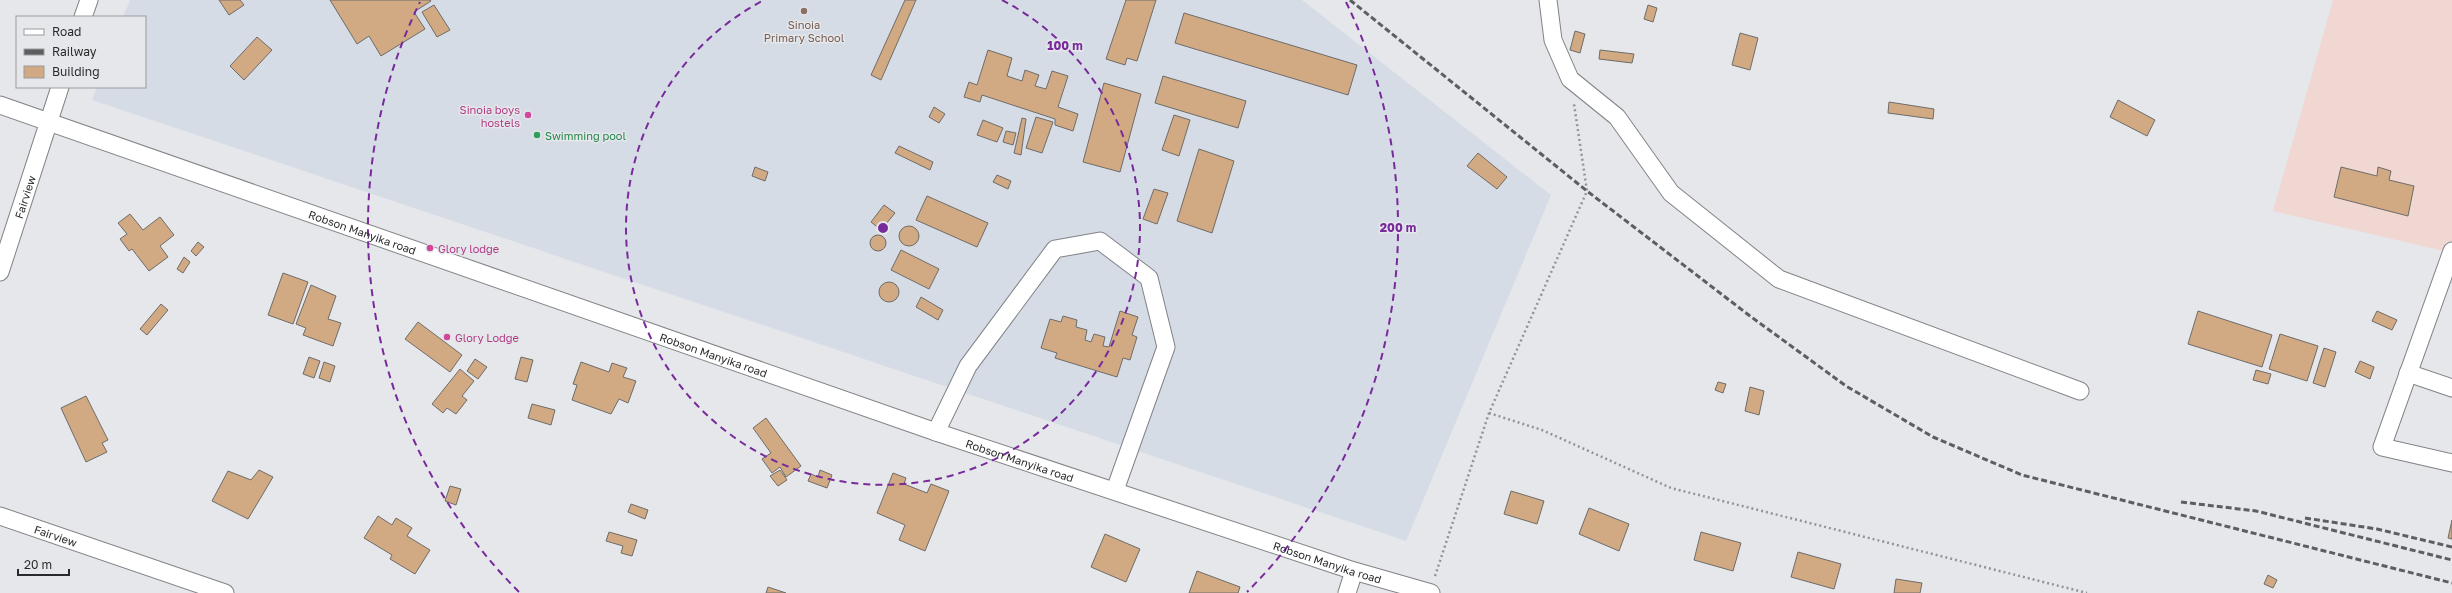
<svg xmlns="http://www.w3.org/2000/svg" width="2452" height="593" viewBox="0 0 2452 593" font-family="'Golos Text',sans-serif">
<style>
.built{fill:#d6dce6}
.industrial{fill:#f1d7d2}
.building{fill:#d1a983;stroke:#6e6c69}
.lines{fill:none;stroke-linecap:round;stroke-linejoin:round}
.minor-casing{stroke:#818386;stroke-width:19}
.path{stroke:#939497;stroke-width:2.5;stroke-dasharray:2 3;stroke-linecap:butt}
.minor{stroke:#fff;stroke-width:17}
.rail{stroke:#5d5e60;stroke-width:3;stroke-dasharray:6 3;stroke-linecap:butt}
.ring{fill:none;stroke:#782a9b;stroke-width:2;stroke-dasharray:7 5}
.education-dot{fill:#8d6e63;stroke:#e5e7eb;stroke-width:1.5}
.hotel-dot{fill:#d1479c;stroke:#e5e7eb;stroke-width:1.5}
.leisure-dot{fill:#2e9e5b;stroke:#e5e7eb;stroke-width:1.5}
.labels{text-anchor:middle;dominant-baseline:central;stroke-width:3;stroke-linejoin:round;paint-order:stroke}
.education-label{font-size:11px;fill:#785e54;stroke:#e5e7eb}
.hotel-label{font-size:11px;fill:#b23c85;stroke:#e5e7eb;text-anchor:start}
.leisure-label{font-size:11px;fill:#27864d;stroke:#e5e7eb;text-anchor:start}
.street-label{font-size:11px;fill:#292a2b;stroke:#e5e7eb}
.centre{fill:#782a9b;stroke:#e5e7eb;stroke-width:2}
.ring-label{font-size:12px;text-anchor:middle;font-weight:bold;fill:#782a9b;stroke:#e5e7eb;stroke-width:3;stroke-linejoin:round;paint-order:stroke}
</style>
<rect width="100%" height="100%" fill="#e5e7eb"/>
<path class="built" d="M130 0H1302L1551 195 1406 541 92 100 97 87H145V17H123Z"/>
<path class="industrial" d="M2333 0H2452V253L2273 211Z"/>
<path class="building" d="M219 0H240L244 5 229 15Z
M330 0H430L431 1 414 12 425 29 381 56 369 36 357 44Z
M905 0H916L881 80 871 75Z
M1126 0H1156L1137 61 1127 58 1125 65 1106 59Z
M434 5 450 30 437 37 422 12Z
M1648 5 1657 8 1653 22 1644 19Z
M1184 13 1357 65 1348 95 1175 43Z
M1575 31 1585 34 1580 53 1570 50Z
M1740 33 1758 38 1750 70 1732 65Z
M257 37 272 50 244 80 230 66Z
M988 50 1012 58 1007 76 1022 81 1025 70 1039 75 1035 86 1046 89 1052 71 1068 76 1058 107 1078 114 1073 131 1055 125V119L982 95 980 102 964 97 969 82 977 85Z
M1600 50 1634 54 1632 63 1599 59Z
M1163 76 1246 101 1238 128 1155 103Z
M1104 83 1141 94 1120 172 1083 162Z
M2118 100 2155 120 2147 136 2110 117Z
M1889 102 1934 109 1933 119 1888 113Z
M934 107 945 114 939 123 929 117Z
M1174 115 1190 120 1179 156 1162 150Z
M1036 117 1053 122 1042 153 1026 148Z
M1022 118 1026 119 1021 155 1014 153Z
M983 120 1003 128 997 142 977 135Z
M1006 131 1016 133 1013 145 1003 142Z
M899 146 933 162 930 170 895 153Z
M1199 149 1234 161 1212 233 1177 221Z
M1478 153 1507 177 1497 189 1467 166Z
M755 167 768 172 765 181 752 176Z
M2341 167 2377 176 2378 167 2391 171 2389 180 2414 186 2408 216 2334 197Z
M997 175 1011 181 1008 189 993 182Z
M1154 189 1168 193 1157 224 1143 219Z
M927 196 988 223 977 247 916 220Z
M884 205 895 213 881 230 871 222Z
M130 214 143 230 160 217 174 235 160 246 168 257 149 271 132 249 129 251 120 239 127 234 118 223Z
M899 236a10 10 0 1 1 20 0a10 10 0 1 1-20 0Z
M870 243a8 8 0 1 1 16 0a8 8 0 1 1-16 0Z
M198 242 204 247 196 256 191 251Z
M901 250 939 269 929 289 891 270Z
M184 257 190 262 183 273 177 269Z
M283 273 308 282 293 324 268 315Z
M879 292a10 10 0 1 1 20 0a10 10 0 1 1-20 0Z
M311 285 336 296 328 319 341 323 333 346 303 335 306 328 296 324Z
M921 297 943 310 938 320 916 307Z
M161 304 168 310 147 335 140 329Z
M1120 311 1138 317 1132 335 1137 337 1130 360 1123 358 1117 377 1055 358 1057 353 1041 348 1050 319 1061 322 1063 316 1077 320 1076 327 1087 330 1085 340 1091 342 1094 334 1105 337 1103 346 1109 347Z
M2198 311 2272 335 2262 367 2188 344Z
M2377 311 2397 320 2392 330 2372 321Z
M418 322 462 355 450 372 405 339Z
M2280 334 2318 346 2307 381 2269 369Z
M2324 348 2336 352 2325 387 2313 383Z
M309 357 320 361 314 378 303 374Z
M521 357 533 360 527 382 515 379Z
M475 359 487 367 478 379 467 371Z
M2360 361 2374 367 2370 379 2355 372Z
M324 362 335 366 330 382 319 378Z
M581 362 609 372 612 363 627 368 623 377 636 381 628 403 619 399 611 414 572 400 577 385 573 384Z
M460 369 474 381 462 396 467 400 456 414 447 408 443 413 432 404Z
M2256 370 2271 374 2268 384 2253 380Z
M1718 382 1726 384 1723 393 1715 390Z
M1750 387 1764 391 1759 415 1745 411Z
M86 396 108 440 102 443 107 452 86 462 61 408Z
M532 404 555 410 551 425 528 418Z
M766 418 801 466 786 477 780 467 772 473 762 459 771 453 753 428Z
M259 470 273 477 248 519 212 501 228 471 251 480Z
M780 470 787 480 778 486 770 476Z
M820 470 832 475 827 488 808 481 811 474 818 477Z
M893 473 906 478 904 484 927 493 931 484 949 491 925 551 899 540 905 525 877 513Z
M450 486 461 489 456 505 445 501Z
M1511 491 1544 501 1537 524 1504 514Z
M631 504 648 510 645 519 628 512Z
M1589 508 1629 524 1619 551 1579 534Z
M378 516 392 525 396 518 412 528 407 536 430 550 415 574 390 559 392 555 364 538Z
M2452 520V539L2448 538Z
M609 532 637 540 632 556 621 553 623 546 606 541Z
M1701 532 1741 543 1733 571 1694 560Z
M1105 534 1140 549 1126 582 1091 567Z
M1798 552 1841 564 1834 589 1791 577Z
M1197 571 1240 587 1238 593H1189Z
M2268 575 2277 580 2273 588 2264 584Z
M1896 579 1922 583 1920 593H1894Z
M768 587 786 593H766Z"/>
<g class="lines">
<defs>
<g id="minor">
<path d="M1548 0 1553 40 1570 79 1617 117 1671 193 1779 279 2080 391"/>
<path d="M83 17 89 0"/>
<path id="s1" d="M0 105 936 432 1354 571 1431 593"/>
<path d="M2452 251 2382 447 2452 463"/>
<path id="s2" d="M0 272 60 87"/>
<path d="M2408 373 2452 388"/>
<path d="M936 432 968 366 1055 249 1100 241 1149 278 1166 347 1115 490"/>
<path id="s3" d="M0 516 225 593"/>
<path d="M1347 593 1354 571"/>
</g>
</defs>
<use href="#minor" class="minor-casing"/>
<path class="path" d="M1489 413 1542 430 1671 488 2087 593
M1435 576 1489 413 1587 191 1574 104"/>
<use href="#minor" class="minor"/>
<path class="rail" d="M1350 0 1587 191 1750 316 1846 386 1933 437 2022 475 2452 583
M2181 502 2256 511 2452 560
M2305 518 2377 529 2452 547"/>
</g>
<g class="ring">
<path d="M1002 0A257 257 0 1 1 764 0"/>
<path d="M519 592A515 515 0 0 1 420 2M1346 2A515 515 0 0 1 1247 592"/>
</g>
<circle class="education-dot" cx="804" cy="11" r="4"/>
<g class="hotel-dot">
<circle cx="528" cy="115" r="4"/>
<circle cx="430" cy="248" r="4"/>
<circle cx="447" cy="337" r="4"/>
</g>
<circle class="leisure-dot" cx="537" cy="135" r="4"/>
<g class="labels">
<g class="education-label">
<text x="804" y="24">Sinoia<tspan x="804" dy="13">Primary School</tspan></text>
</g>
<g class="hotel-label">
<text x="520" y="109" text-anchor="end">Sinoia boys<tspan x="520" dy="13">hostels</tspan></text>
<text x="438" y="248">Glory lodge</text>
<text x="455" y="337">Glory Lodge</text>
</g>
<g class="leisure-label">
<text x="545" y="135">Swimming pool</text>
</g>
<g class="street-label">
<text stroke="none"><textPath href="#s2" startOffset="79">Fairview</textPath></text>
<text stroke="none"><textPath href="#s1" startOffset="384">Robson Manyika road</textPath></text>
<text stroke="none"><textPath href="#s1" startOffset="756">Robson Manyika road</textPath></text>
<text stroke="none"><textPath href="#s1" startOffset="1080">Robson Manyika road</textPath></text>
<text stroke="none"><textPath href="#s3" startOffset="59">Fairview</textPath></text>
<text stroke="none"><textPath href="#s1" startOffset="1404">Robson Manyika road</textPath></text>
</g>
</g>
<circle cx="883" cy="228" r="6" class="centre"/>
<g class="ring-label">
<text x="1065" y="50">100 m</text>
<text x="1398" y="232">200 m</text>
</g>
<rect x="16" y="16" width="130" height="72" fill="#e5e7eb" stroke="#9a9b9e"/>
<rect x="24" y="29" width="20" height="6" fill="#ffffff" stroke="#9a9b9e"/>
<text x="52" y="36" font-size="12" fill="#292a2b">Road</text>
<rect x="24" y="49" width="20" height="6" fill="#5d5e60" stroke="#9a9b9e"/>
<text x="52" y="56" font-size="12" fill="#292a2b">Railway</text>
<rect x="24" y="66" width="20" height="12" fill="#d1a983" stroke="#9a9b9e"/>
<text x="52" y="76" font-size="12" fill="#292a2b">Building</text>
<path d="M18 569v6h51v-6" fill="none" stroke="#292a2b" stroke-width="2"/>
<text x="24" y="569" font-size="12" fill="#292a2b" stroke="#e5e7eb" stroke-width="3" paint-order="stroke">20 m</text>
</svg>
